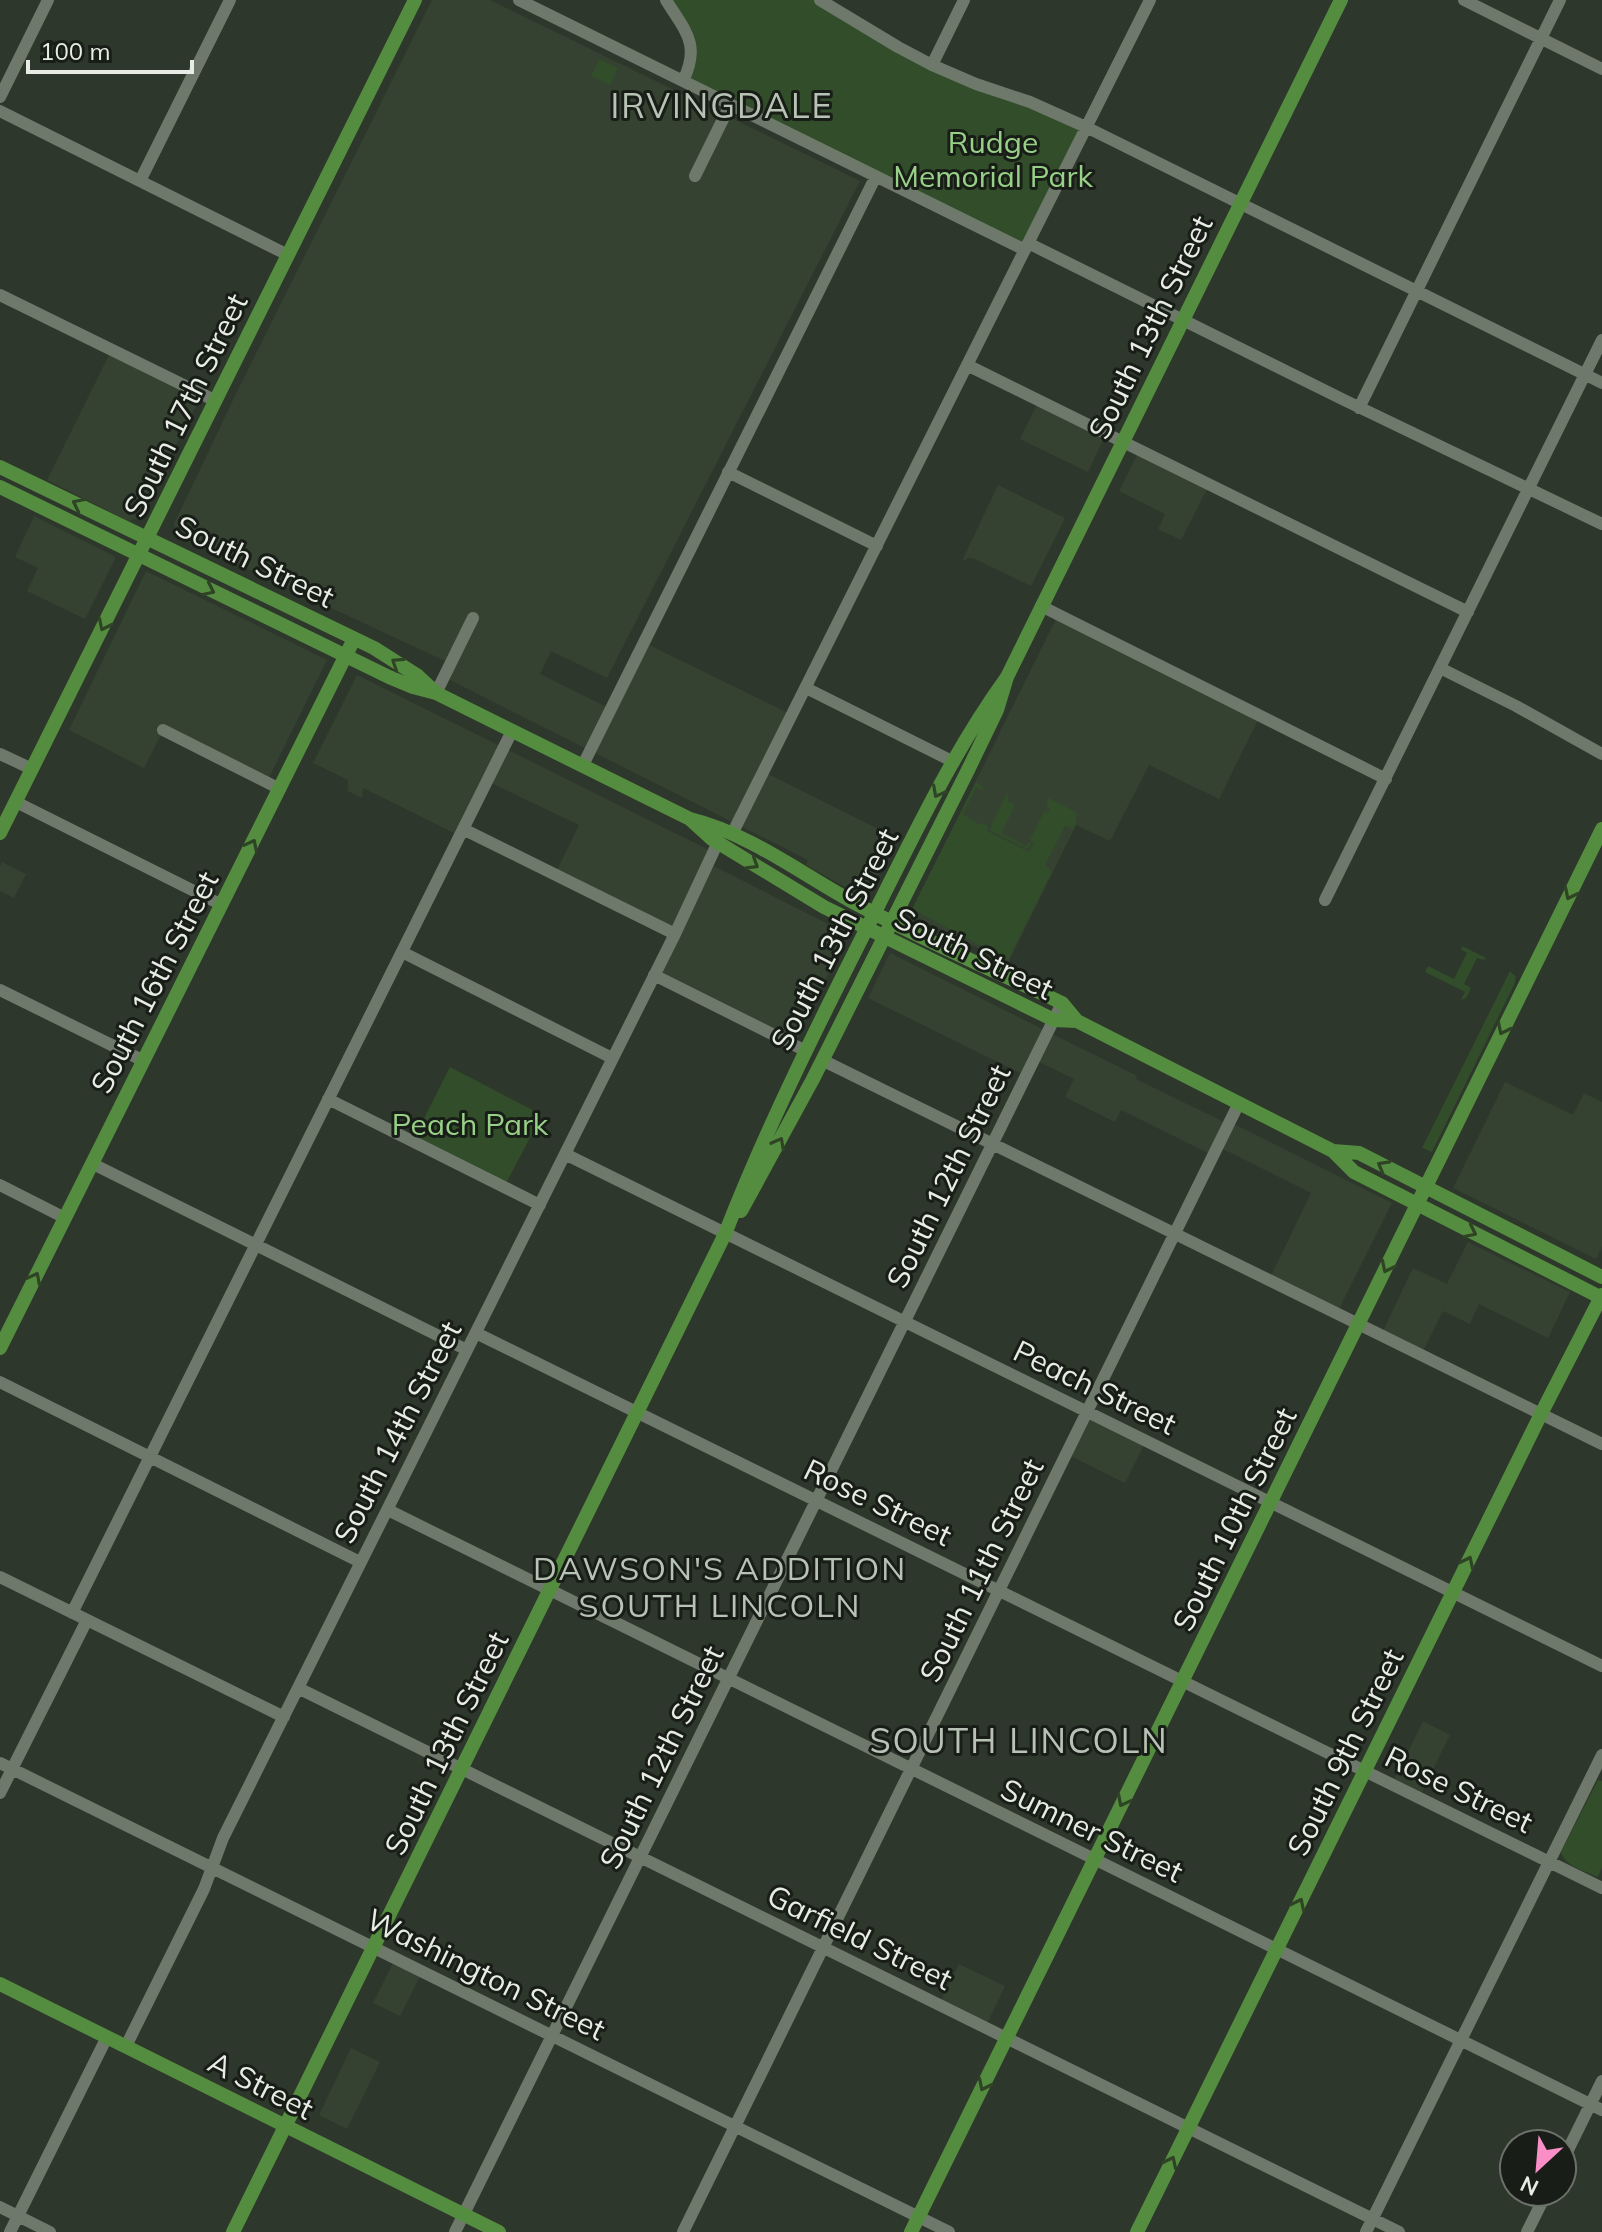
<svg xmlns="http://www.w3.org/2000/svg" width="1602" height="2232" viewBox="0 0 1602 2232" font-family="Mulish,sans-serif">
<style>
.built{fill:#354231}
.green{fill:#324d2a}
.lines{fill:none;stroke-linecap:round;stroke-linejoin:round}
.minor{stroke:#6e796b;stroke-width:12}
.major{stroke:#558d40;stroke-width:14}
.oneway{stroke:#2e4425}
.labels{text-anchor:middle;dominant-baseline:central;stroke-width:6;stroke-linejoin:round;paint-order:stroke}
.park-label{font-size:30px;fill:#98d087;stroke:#191d17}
.street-label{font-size:30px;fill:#e7ede5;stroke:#191d17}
.neighbourhood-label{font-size:32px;letter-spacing:2px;fill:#b7c3b4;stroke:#191d17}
.quarter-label{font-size:34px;letter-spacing:2px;fill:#b7c3b4;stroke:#191d17}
</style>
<rect width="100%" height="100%" fill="#2e372b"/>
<path class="built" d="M432 0H490L860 181 607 678 551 651 540 674 611 709 643 642 792 715 764 772 896 838 868 895 858 890 856 893 806 865 808 860 444 677 470 613 445 661 177 536 174 524 235 396Z
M112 349 202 394 139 518 128 521 47 480Z
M1039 401 1106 434 1088 472 1020 439Z
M1139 451 1209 485 1181 540 1158 529 1165 514 1119 491Z
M998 485 1065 518 1031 586 975 559 969 558 962 561Z
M34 516 114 556 115 559 85 619 27 591 38 568 15 557Z
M146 571 327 660 267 782 163 731 144 768 69 730Z
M1058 615 1260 716 1219 799 1149 765 1110 841 1076 825 1008 963 910 914Z
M357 675 713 852 708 863 848 934 794 1045 654 975 675 934 555 874 579 825 487 781 460 836 363 788 362 798 348 791V780L313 763Z
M2 862 26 874 14 898 0 891V866Z
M890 953 1137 1076 1136 1079 1228 1124 1230 1122 1392 1203 1337 1313 1269 1280 1311 1193 1219 1147 1214 1156 1121 1110 1115 1122 1065 1097 1074 1079 1035 1060 1026 1076 868 998Z
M1505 1082 1573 1115 1584 1093 1602 1102V1247L1596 1259 1453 1188Z
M1468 1242 1570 1292 1548 1338 1479 1304 1470 1324 1443 1311 1421 1355 1381 1335 1413 1268 1447 1284Z
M1088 1412 1146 1441 1125 1483 1067 1454Z
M1423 1721 1450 1735 1419 1798 1392 1784Z
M395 1959 422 1972 400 2016 373 2003Z
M959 1964 1005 1986 985 2028 939 2005Z
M351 2048 380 2062 347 2129 319 2115Z"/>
<path class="green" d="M666 0H820L898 47 1086 127 1025 250 683 81 692 58Z
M599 59 618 68 610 85 591 76Z
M976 782 984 788 982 790 976 788 963 814 980 825 983 823 988 826 987 831 1029 852 1034 842 1030 840 1044 811 1048 812 1050 809 1046 807 1048 798 1076 812V823L1073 829 1065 826 1045 865 1052 871 1008 960 912 909Z
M1006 795 1009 796 1007 801 1015 805 1002 833 1026 846 1029 842 1031 843 1028 849 989 830Z
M1462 946 1486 958 1484 960 1477 958 1464 984 1470 987V990L1466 998 1461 1000 1465 992 1425 972 1428 966 1454 979 1467 953 1461 949Z
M1510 971 1516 977 1514 985 1432 1152 1422 1148Z
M450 1067 542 1115 504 1187 412 1142Z
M1598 1780 1602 1781V1867L1598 1877C1585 1871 1564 1866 1561 1852Z"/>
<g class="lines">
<path class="minor" d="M519 0 1025 250
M666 0C685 31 701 44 683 81
M820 0 898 47 932 65 976 84 1030 102 1086 127 1602 383
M1464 0 1602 69
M932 65 964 0
M0 97 48 0
M0 111 288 255
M695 176 730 105
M140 181 230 0
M1028 243 1344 400 1602 524
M0 295 216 401
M967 365 1468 612
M1359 408 1560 0
M728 472 877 546
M1041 606 1386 779
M1440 668 1516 706 1602 754
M806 688 954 762
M436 693 473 618
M163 730 280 789
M0 754 32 769
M583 765 876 176
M16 802 222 905
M463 829 675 934
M732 834 1150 0
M1325 900 1602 340
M402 952 612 1058
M654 975 806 1051
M0 990 144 1061
M822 1060 1602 1444
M328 1099 540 1205
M565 1154 1602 1666
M93 1164 467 1350
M0 1185 65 1218
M476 1333 1602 1888
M0 1382 360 1562
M388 1510 1602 2110
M0 1577 284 1717
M72 1613 512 731
M298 1688 1399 2232
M0 1763 949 2232
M0 1793 87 1620
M126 2046 204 1889 223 1838 675 934 718 842
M1562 2162 1602 2081
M0 2207 50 2232
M10 2232 107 2037
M455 2232 1062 1003
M683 2232 1239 1103
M1366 2232 1602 1755
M1527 2232 1547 2192"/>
<path class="major" d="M0 467 374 648 418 676 433 690
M0 487 389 677 413 687 436 693 690 819C748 833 800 873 853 902 921 939 993 970 1062 1003L1077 1021 1333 1151 1354 1172 1602 1298
M690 819 712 839 824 907 1054 1020 1077 1021
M0 833 415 0
M1333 1151 1359 1153 1602 1277
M741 1211 813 1079 968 770 997 710 1007 677 1341 0
M0 1348 354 639
M0 1984 499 2232
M233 2232 725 1234C769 1121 824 1013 879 904 918 827 956 747 1007 677
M911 2232 1602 829
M1137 2232 1541 1414 1602 1295"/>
</g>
<defs><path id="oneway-chevron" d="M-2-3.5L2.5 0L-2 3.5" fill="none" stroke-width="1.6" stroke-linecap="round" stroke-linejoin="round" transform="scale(2)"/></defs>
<g class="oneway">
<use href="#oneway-chevron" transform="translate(78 504) rotate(-154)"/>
<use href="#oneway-chevron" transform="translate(209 590) rotate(26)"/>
<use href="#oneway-chevron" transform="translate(104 625) rotate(116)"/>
<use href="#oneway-chevron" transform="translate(397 663) rotate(-147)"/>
<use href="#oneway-chevron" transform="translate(938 792) rotate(118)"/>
<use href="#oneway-chevron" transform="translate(252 845) rotate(-63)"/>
<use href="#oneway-chevron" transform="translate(753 864) rotate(32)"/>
<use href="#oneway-chevron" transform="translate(1570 894) rotate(116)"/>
<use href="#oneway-chevron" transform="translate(1503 1029) rotate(116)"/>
<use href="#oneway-chevron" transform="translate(779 1143) rotate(-62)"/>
<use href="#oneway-chevron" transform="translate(1383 1166) rotate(-151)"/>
<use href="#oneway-chevron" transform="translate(1471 1232) rotate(26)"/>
<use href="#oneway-chevron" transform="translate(1387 1267) rotate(116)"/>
<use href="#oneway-chevron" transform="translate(35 1278) rotate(-63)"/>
<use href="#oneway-chevron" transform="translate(1468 1562) rotate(-64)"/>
<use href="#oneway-chevron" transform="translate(1123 1801) rotate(117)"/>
<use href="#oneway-chevron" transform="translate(1299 1904) rotate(-64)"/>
<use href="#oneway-chevron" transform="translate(984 2085) rotate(116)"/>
<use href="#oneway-chevron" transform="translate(1171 2162) rotate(-64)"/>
</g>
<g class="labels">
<g class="park-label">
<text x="993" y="142">Rudge<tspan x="993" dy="34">Memorial Park</tspan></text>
<text x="470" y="1124">Peach Park</text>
</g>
<g class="street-label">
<text transform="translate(1150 327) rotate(-64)">South 13th Street</text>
<text transform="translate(185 405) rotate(-64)">South 17th Street</text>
<text transform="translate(255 561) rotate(26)">South Street</text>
<text transform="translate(834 939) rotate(-63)">South 13th Street</text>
<text transform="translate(974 953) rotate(26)">South Street</text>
<text transform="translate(154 982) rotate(-63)">South 16th Street</text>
<text transform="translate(948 1176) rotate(-64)">South 12th Street</text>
<text transform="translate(1095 1387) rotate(26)">Peach Street</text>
<text transform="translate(397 1432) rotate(-63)">South 14th Street</text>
<text transform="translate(878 1502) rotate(26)">Rose Street</text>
<text transform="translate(1234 1519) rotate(-64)">South 10th Street</text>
<text transform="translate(981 1570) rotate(-64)">South 11th Street</text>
<text transform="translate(446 1743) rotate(-64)">South 13th Street</text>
<text transform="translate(1345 1752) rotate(-64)">South 9th Street</text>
<text transform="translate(661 1757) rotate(-64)">South 12th Street</text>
<text transform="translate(1459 1789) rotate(26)">Rose Street</text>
<text transform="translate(1092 1830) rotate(26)">Sumner Street</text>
<text transform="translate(860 1937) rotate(26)">Garfield Street</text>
<text transform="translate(486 1974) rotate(26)">Washington Street</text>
<text transform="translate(261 2085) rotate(27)">A Street</text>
</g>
<g class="neighbourhood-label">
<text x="720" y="1568">DAWSON'S ADDITION<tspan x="720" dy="37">SOUTH LINCOLN</tspan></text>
</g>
<g class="quarter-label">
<text x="722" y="105">IRVINGDALE</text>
<text x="1019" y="1740">SOUTH LINCOLN</text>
</g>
</g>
<g transform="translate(1538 2168) rotate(206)"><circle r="38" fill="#191d17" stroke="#6b7069" stroke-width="2"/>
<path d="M0-6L14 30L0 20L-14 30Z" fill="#fa8fc7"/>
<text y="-12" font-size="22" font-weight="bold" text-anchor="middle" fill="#e7ede5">N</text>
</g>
<path d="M28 60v12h164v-12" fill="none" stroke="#e7ede5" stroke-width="4"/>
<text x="40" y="60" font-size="24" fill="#e7ede5" stroke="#191d17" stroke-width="6" paint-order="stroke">100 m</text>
</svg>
